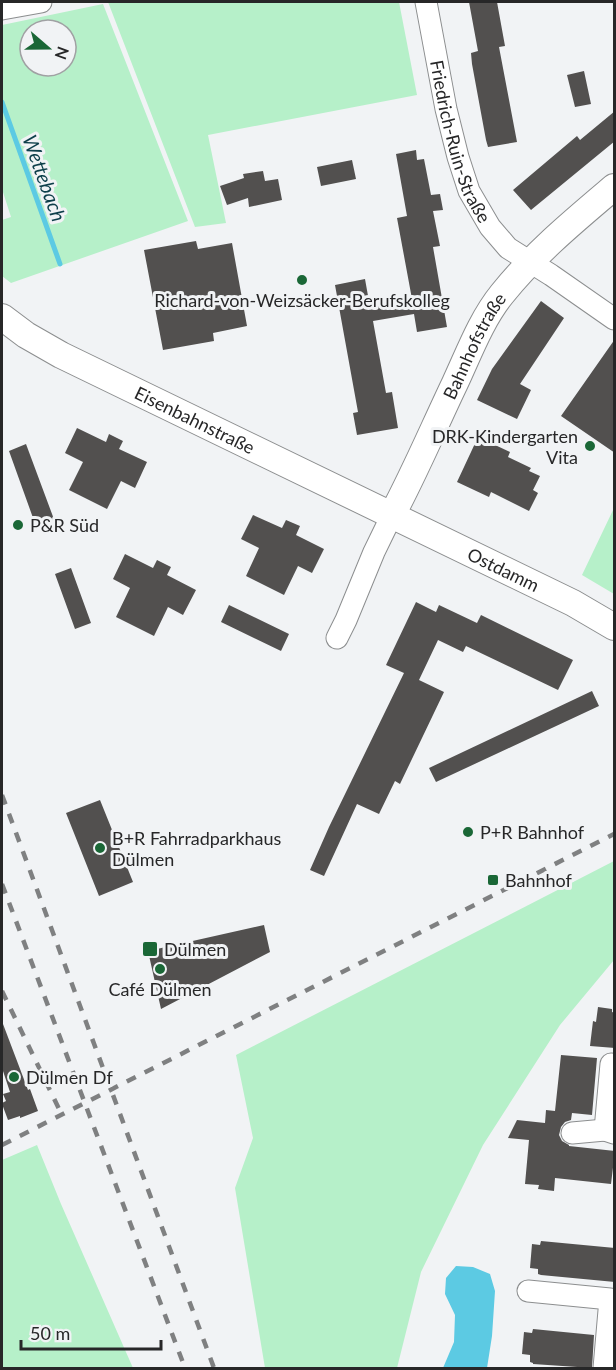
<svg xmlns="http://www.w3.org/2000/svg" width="616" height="1370" viewBox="0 0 616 1370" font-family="Lato,sans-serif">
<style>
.green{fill:#b6f0c9;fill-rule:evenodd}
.water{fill:#5ccae3}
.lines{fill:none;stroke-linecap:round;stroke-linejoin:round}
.stream{stroke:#5ccae3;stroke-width:5}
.building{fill:#52504f}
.minor-casing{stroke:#8c8e8f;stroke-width:23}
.tertiary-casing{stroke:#8c8e8f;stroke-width:28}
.minor{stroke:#fff;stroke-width:21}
.tertiary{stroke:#fff;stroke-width:26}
.rail{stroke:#7f8081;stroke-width:4.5;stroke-dasharray:10 10;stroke-linecap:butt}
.poi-dot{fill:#1a6736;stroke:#f1f3f5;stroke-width:2}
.labels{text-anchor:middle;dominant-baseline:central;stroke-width:6;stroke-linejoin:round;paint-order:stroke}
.street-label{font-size:18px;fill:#272728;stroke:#f1f3f5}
.poi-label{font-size:18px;fill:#272728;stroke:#f1f3f5;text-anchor:start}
.water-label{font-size:20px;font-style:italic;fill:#0d3f4a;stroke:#f1f3f5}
</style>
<rect width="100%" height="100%" fill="#f1f3f5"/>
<path class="green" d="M108 2H399L417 95 208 135 226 223 195 227Z
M103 4 188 221 11 283 2 276V220L11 217 2 189V25ZM30 30H66V66H30Z
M614 508V594L582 575Z
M614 861V960L560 1025 483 1145 421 1272 397 1368H265L235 1188 253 1138 236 1055Z
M37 1145 61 1204 133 1368H2V1160Z"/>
<path class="water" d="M456 1266 473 1267 490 1274 495 1291 492 1336 487 1368H443L454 1342 455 1315 445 1294 446 1278Z"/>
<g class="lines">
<path class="stream" d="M2 102 60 264"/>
</g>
<path class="building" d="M469 2H497L505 46 499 47 517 142 488 147 486 140 472 64 471 53 478 51Z
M584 71 591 104 575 107 567 75Z
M615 111V141L531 210 513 190 577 136 580 140Z
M416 150 417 160 424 159 431 195 440 194 443 210 433 211 440 246 433 247 447 327 417 332 414 314 373 321 386 393 392 392 398 428 357 435 353 413 358 412 335 285 365 279 370 307 412 299 397 218 407 216 396 154Z
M352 160 356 179 321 186 317 167Z
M263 171 265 181 278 179 282 200 249 207 248 198 227 205 220 186 244 178 243 174Z
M196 241 198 249 232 243 247 326 213 333 214 341 163 350 144 250Z
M541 301 564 318 520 384 531 390 517 419 477 400 492 369Z
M615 339V453L561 416Z
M77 428 106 442 109 434 123 441 119 449 147 462 135 488 121 481 107 509 69 490 83 462 65 453Z
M478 437 510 452 508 457 531 468 529 471 540 476 533 490 538 493 529 511 491 492 489 497 457 482Z
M26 444 55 522 37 529 9 451Z
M253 515 282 528 286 520 300 526 296 535 324 549 312 573 298 566 284 595 246 576 259 548 241 539Z
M125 554 153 568 157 560 171 567 167 575 196 590 183 615 168 607 154 636 116 617 130 588 113 579Z
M71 568 91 623 75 629 55 574Z
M416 602 436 612 439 605 477 623 481 615 573 660 558 690 466 646 463 652 438 640 419 680 444 692 400 784 395 781 379 814 357 804 324 876 310 870 329 827 404 673 386 665Z
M229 605 289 634 281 651 221 622Z
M592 691 599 706 436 782 429 768Z
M100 800 133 882 99 896 66 813Z
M264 925 270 952 161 1009 148 951Z
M598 1007 612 1009V1012L615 1013V1048L590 1046 593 1021 596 1022Z
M2 1024H3L28 1090 30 1089 38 1111 20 1118V1116L8 1120 2 1104V1103L6 1101 3 1094 10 1092 2 1068Z
M561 1055 597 1058 592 1115 572 1113 571 1120 565 1122 561 1127 559 1135 562 1141 569 1145V1146L615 1151 611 1184 555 1178 554 1191 538 1189 539 1185 525 1184 529 1140 508 1138 517 1120 545 1123 546 1110 555 1111Z
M541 1241 615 1248V1282L541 1275 538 1274V1269L530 1268 532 1244 540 1245Z
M533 1329 594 1335 592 1368 533 1364V1363L530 1362V1355L522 1354 524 1332 532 1333Z"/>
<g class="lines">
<defs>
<g id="minor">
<path id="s1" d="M426 2 446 109 458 157 469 191 490 227 508 248 551 275 614 319"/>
<path d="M2 9 41 2"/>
<path d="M337 638 346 620 374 552 392 515"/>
<path d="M611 1064 605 1130 614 1133"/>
<path d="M572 1133 605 1130"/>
<path d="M528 1291 610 1299 604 1368"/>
</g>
<g id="tertiary">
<path id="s2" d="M2 317 26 335 61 355 573 603 614 627"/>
<path id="s3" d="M392 515C415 472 434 427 455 383 469 353 481 320 502 294 535 253 575 220 614 187"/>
</g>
</defs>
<use href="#minor" class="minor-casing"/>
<use href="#tertiary" class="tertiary-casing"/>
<use href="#minor" class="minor"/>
<use href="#tertiary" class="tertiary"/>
<path class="rail" d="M2 795 214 1368
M2 884 185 1368
M2 991 60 1111
M2 1145 614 834"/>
</g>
<g class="poi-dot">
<circle cx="302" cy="280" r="6"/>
<circle cx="590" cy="446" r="6"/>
<circle cx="18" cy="525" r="6"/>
<circle cx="468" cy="832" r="6"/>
<circle cx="100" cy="848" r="6"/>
<rect x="487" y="874" width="12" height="12" rx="3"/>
<rect x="142" y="941" width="16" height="16" rx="3"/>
<circle cx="160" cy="969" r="6"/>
<circle cx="14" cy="1077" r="6"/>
</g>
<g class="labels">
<g class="street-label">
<text stroke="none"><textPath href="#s1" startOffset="144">Friedrich-Ruin-Straße</textPath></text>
<text stroke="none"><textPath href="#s3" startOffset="188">Bahnhofstraße</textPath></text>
<text stroke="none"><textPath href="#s2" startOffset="219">Eisenbahnstraße</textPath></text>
<text stroke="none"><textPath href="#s2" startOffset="562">Ostdamm</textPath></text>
</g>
<g class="poi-label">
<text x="302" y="300" text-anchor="middle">Richard-von-Weizsäcker-Berufskolleg</text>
<text x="578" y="436" text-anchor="end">DRK-Kindergarten<tspan x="578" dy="21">Vita</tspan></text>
<text x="30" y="525">P&amp;R Süd</text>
<text x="480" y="832">P+R Bahnhof</text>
<text x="112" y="838">B+R Fahrradparkhaus<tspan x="112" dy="21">Dülmen</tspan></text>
<text x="505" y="880">Bahnhof</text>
<text x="164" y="949">Dülmen</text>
<text x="160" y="989" text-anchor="middle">Café Dülmen</text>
<text x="26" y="1077">Dülmen Df</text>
</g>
<g class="water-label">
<text transform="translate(45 178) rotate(70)">Wettebach</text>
</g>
</g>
<rect width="616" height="1370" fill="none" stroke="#272728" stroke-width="6"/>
<g transform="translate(48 48) rotate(110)"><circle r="28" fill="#f1f3f5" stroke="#a0a1a3" stroke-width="1.5"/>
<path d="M0-4.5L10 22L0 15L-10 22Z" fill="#1a6736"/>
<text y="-9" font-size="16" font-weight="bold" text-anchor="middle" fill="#272728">N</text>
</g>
<path d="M21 1340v9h140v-9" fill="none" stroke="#272728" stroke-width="3"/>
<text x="30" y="1340" font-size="18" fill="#272728" stroke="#f1f3f5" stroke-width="4.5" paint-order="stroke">50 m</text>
</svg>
